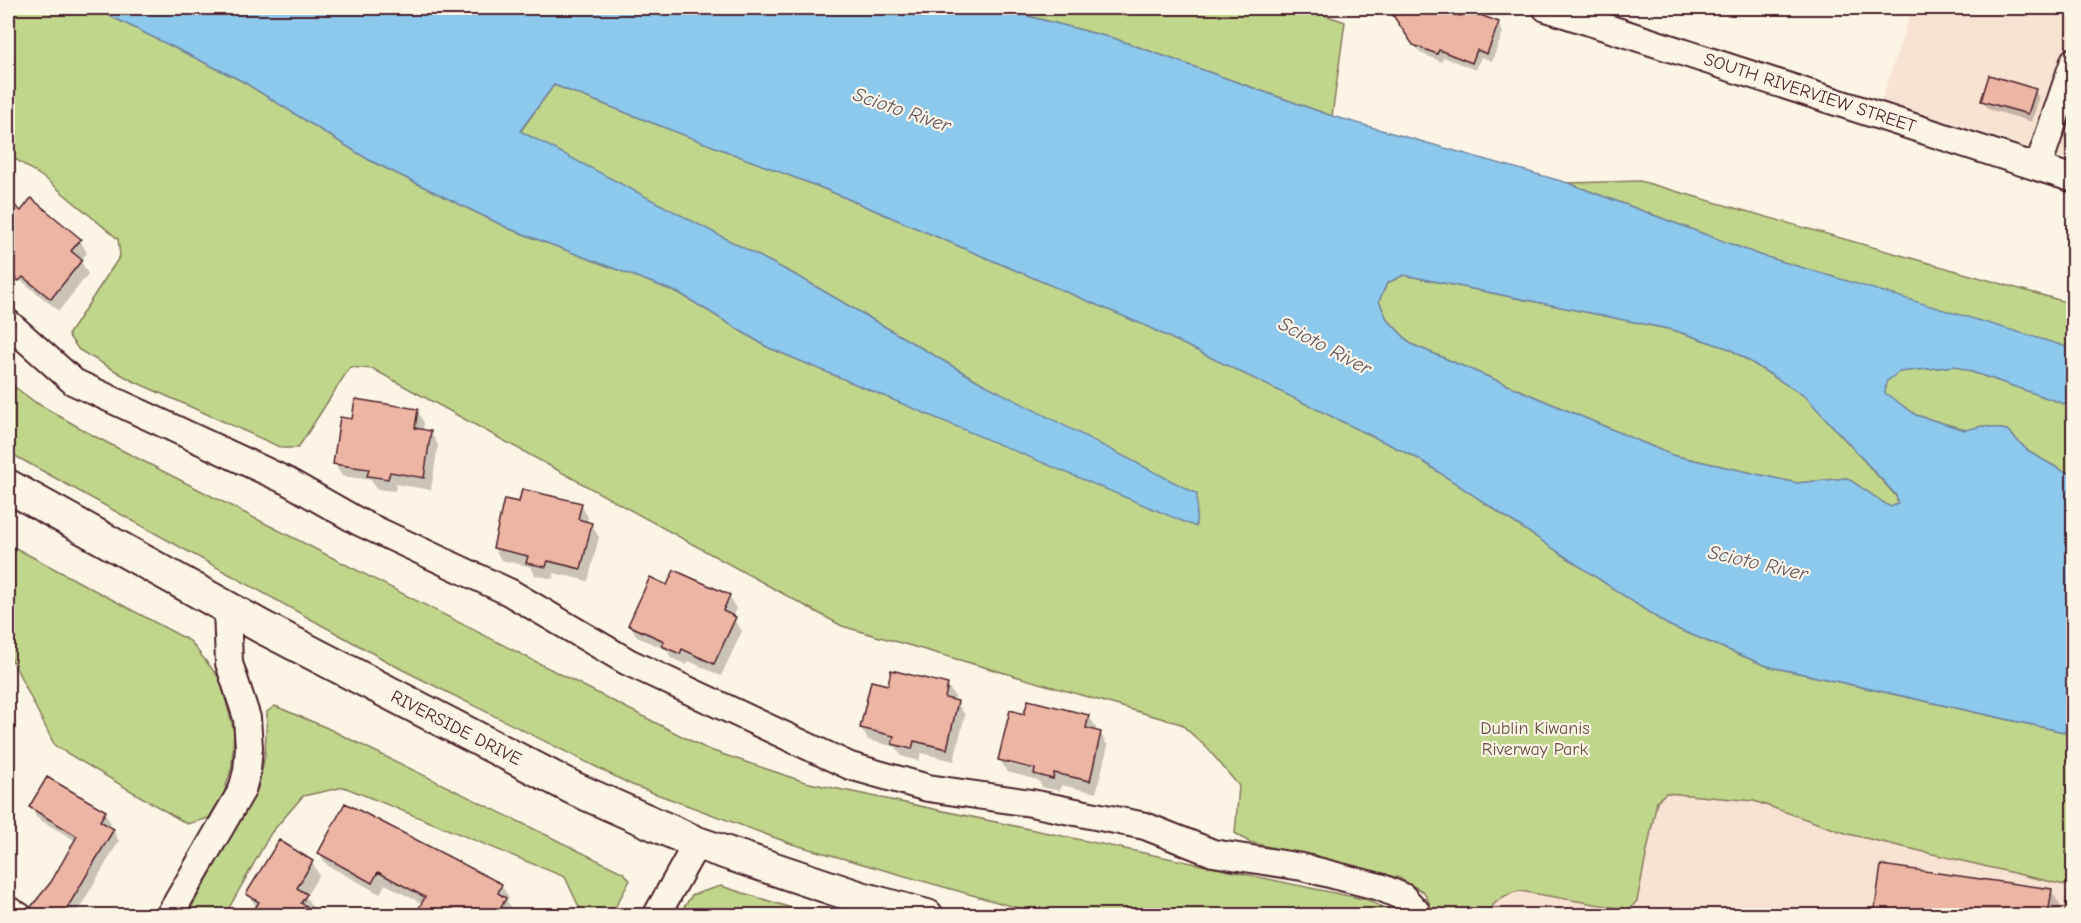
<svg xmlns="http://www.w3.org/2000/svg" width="2081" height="923" viewBox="0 0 2081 923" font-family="'Comic Neue',sans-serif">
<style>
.built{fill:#f8e2d2}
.green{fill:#c0d68b;stroke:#857a5b;stroke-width:1.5}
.water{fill:#8cc9ec;stroke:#72859f;stroke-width:1.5;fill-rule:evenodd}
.shadow{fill:#0003;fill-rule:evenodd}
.building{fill:#edb5a4;stroke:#4a1f2b;stroke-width:1.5}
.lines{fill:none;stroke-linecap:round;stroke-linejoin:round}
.minor-casing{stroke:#4a1f2b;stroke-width:30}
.major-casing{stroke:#4a1f2b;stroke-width:36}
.minor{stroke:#fcf5e5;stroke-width:26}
.major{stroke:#fcf5e5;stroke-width:32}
.labels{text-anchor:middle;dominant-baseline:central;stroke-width:4.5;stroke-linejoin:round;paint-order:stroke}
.street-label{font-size:18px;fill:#4a1f2b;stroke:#fcf5e5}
.park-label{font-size:18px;fill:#684d43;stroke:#fcf5e5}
.water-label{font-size:20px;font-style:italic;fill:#5e5265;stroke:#fcf5e5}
</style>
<rect width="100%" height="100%" fill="#fcf5e5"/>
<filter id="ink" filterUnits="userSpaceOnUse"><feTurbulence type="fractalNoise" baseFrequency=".0167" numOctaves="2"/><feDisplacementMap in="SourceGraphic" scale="12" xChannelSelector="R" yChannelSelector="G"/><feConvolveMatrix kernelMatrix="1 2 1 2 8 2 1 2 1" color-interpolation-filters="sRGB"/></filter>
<g filter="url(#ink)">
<path class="built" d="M1912 8H2073V161L1881 101Z
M1665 793 1754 801 1848 834 2069 886 2064 916H1487L1490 909 1505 894 1520 891 1629 910 1637 901 1657 801Z"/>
<path class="green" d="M8 8H94L242 81 369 160 510 229 679 293 767 347 1196 526 978 381 801 278 520 132 554 85 827 190 1144 325 1419 459 1668 625 1767 666 2073 734V915H2064L2069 886 1848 834 1754 801 1666 793 1657 801 1637 901 1629 910 1520 891C1505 894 1493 901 1487 915H1432V909L1424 892 1399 878 1249 842 1235 833 1239 786 1208 749 1181 724 842 626 373 369 350 367 298 448H282L131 380 79 350 68 335 120 256 118 239 47 180 8 154Z
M997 8H1305L1345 22 1332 116 1116 39Z
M1640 181 2073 304V350L1760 255 1568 183Z
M1404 275 1673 330 1730 349 1806 397 1896 496 1898 504 1890 507 1847 478 1797 483 1672 455 1411 344 1387 319 1379 301 1387 283Z
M1955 366 2073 407V474L2061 470 2029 452 2007 430 1983 426 1966 430 1916 415 1885 394V382L1898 372Z
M8 382 35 402 94 436 707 749 805 782 1368 900 1398 915H1043L792 844 632 785 401 669 8 452Z
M8 544 190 641 220 679 234 731 232 766 224 793 209 818 187 824 55 746 8 652Z
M275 706 325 727 624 873 630 880 611 915H577L579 907 565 877 344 787 303 796 271 833 225 915H187L258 788 265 755 267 712Z
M721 886 814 915H679L692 895Z"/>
<path class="water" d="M94 8H997L1116 39 1332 116 1568 183 1760 255 2061 345 2073 350V407L1955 366 1899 372 1886 382 1885 393 1916 415 1965 430 1983 426 2007 430 2029 452 2061 470 2073 474V734L1767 666 1668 625 1419 459 1144 325 827 190 554 85 520 131 801 278 978 381 1197 494 1196 527 767 347 679 293 510 229 369 160 242 81ZM1404 275 1673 330 1730 349 1806 397 1896 495 1898 504 1890 507 1847 478 1797 483 1672 455 1411 344 1387 319 1379 301 1387 283Z"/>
<path class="shadow" d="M1397 8H1445L1464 15 1498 24 1503 32 1492 61 1481 57 1476 70 1443 57 1442 62 1420 53 1394 14Z
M2035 90 2039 98 2032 122 1988 109 1983 100Z
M12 206 21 213 80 240 87 253 81 261 88 274 59 311 8 270V212Z
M417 410 424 423 423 431 430 432 438 445 431 490 396 484 395 491 376 489 371 480 342 476 334 463 353 421Z
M520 504 581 505 588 517 587 523 591 524 599 537 588 581 554 573 553 579 535 575 531 567 501 560 494 548Z
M729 596 736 609 732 617 742 631 721 676 689 661 687 665 671 658 667 650 637 637 630 624Z
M947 685 955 697 954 702 957 703 965 715 954 761 921 753 919 761 901 756 896 747 868 740 861 728 889 686Z
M1025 715 1089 716 1096 728 1095 732 1100 733 1108 746 1096 793 1061 785 1060 791 1042 787 1038 780 1007 772 1000 760ZM1007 761 1043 769 1042 772 1007 764Z
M31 807 105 813 111 823 108 827 113 830 119 841 75 916H37L35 912 76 841 37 818Z
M319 853 501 885 509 897 507 901 513 911 510 916H425L421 908 423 904 385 884 380 894 327 865Z
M312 862 319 875 306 897 313 908 310 912 312 916H253L257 908 248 894Z
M2051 890 2061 907 2059 916 1876 914Z"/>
<path class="building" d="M1388 8H1438L1461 16 1464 9 1499 22 1487 54 1477 50 1472 63 1439 50 1437 54 1413 45Z
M1989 75 2036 89 2028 114 1981 101Z
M31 198 81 239 71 251 82 260 51 299 23 277 19 281 8 272V200L21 211Z
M355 399 418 409 415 428 431 431 424 478 390 472 388 479 367 476 369 469 333 464 340 417 352 419Z
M522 489 582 503 578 519 592 523 581 569 548 561 546 567 526 563 528 556 493 548 504 499 519 502Z
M674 570 730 595 723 611 736 617 714 664 682 649 680 654 662 646 664 641 628 625 650 577 667 585Z
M891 670 948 684 945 698 958 701 947 749 914 741 912 749 892 744 894 736 860 728 871 681 888 685Z
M1028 700 1089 715 1086 728 1101 732 1090 781 1054 773 1053 779 1034 774 1035 769 998 760 1010 710 1024 714Z
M47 777 106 811 100 821 114 829 63 915H34L31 907 51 882 77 836 29 807Z
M345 803 502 884 498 893 506 898 497 915H434L419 908 425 897 378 872 372 883 318 853Z
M279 840 313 861 297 888 307 894 301 903 321 915H251L259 902 246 894Z
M1881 865 2052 889 2048 915H1874Z"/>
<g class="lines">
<defs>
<path id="minor" d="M1546 8 2074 179
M2038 167 2074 61
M8 323 74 382 287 481 359 522 509 592 628 662 850 766 928 788 1031 803 1145 826 1213 853 1302 867 1380 887 1403 897 1416 911V916
M8 910 19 916
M169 916 242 790 247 771 249 747 247 718 229 663 227 608
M656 916 697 843"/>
<path id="major" d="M8 486 262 627 573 788 697 843 861 898 927 916"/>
</defs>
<use href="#minor" class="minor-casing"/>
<use href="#major" class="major-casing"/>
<use href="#minor" class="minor"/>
<use href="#major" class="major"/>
</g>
</g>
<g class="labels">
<g class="street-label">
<text transform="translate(1810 93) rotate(18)">SOUTH RIVERVIEW STREET</text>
<text transform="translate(456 728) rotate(27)">RIVERSIDE DRIVE</text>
</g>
<g class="park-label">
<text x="1535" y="728">Dublin Kiwanis<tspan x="1535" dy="21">Riverway Park</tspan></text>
</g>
<g class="water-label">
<text transform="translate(902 110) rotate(19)">Scioto River</text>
<text transform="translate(1325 346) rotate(28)">Scioto River</text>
<text transform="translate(1758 563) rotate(13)">Scioto River</text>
</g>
</g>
<rect width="2081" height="923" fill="none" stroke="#fcf5e5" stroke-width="30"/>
<rect x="15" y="15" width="2051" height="893" fill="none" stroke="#4a1f2b" stroke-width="2" filter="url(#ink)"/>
</svg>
